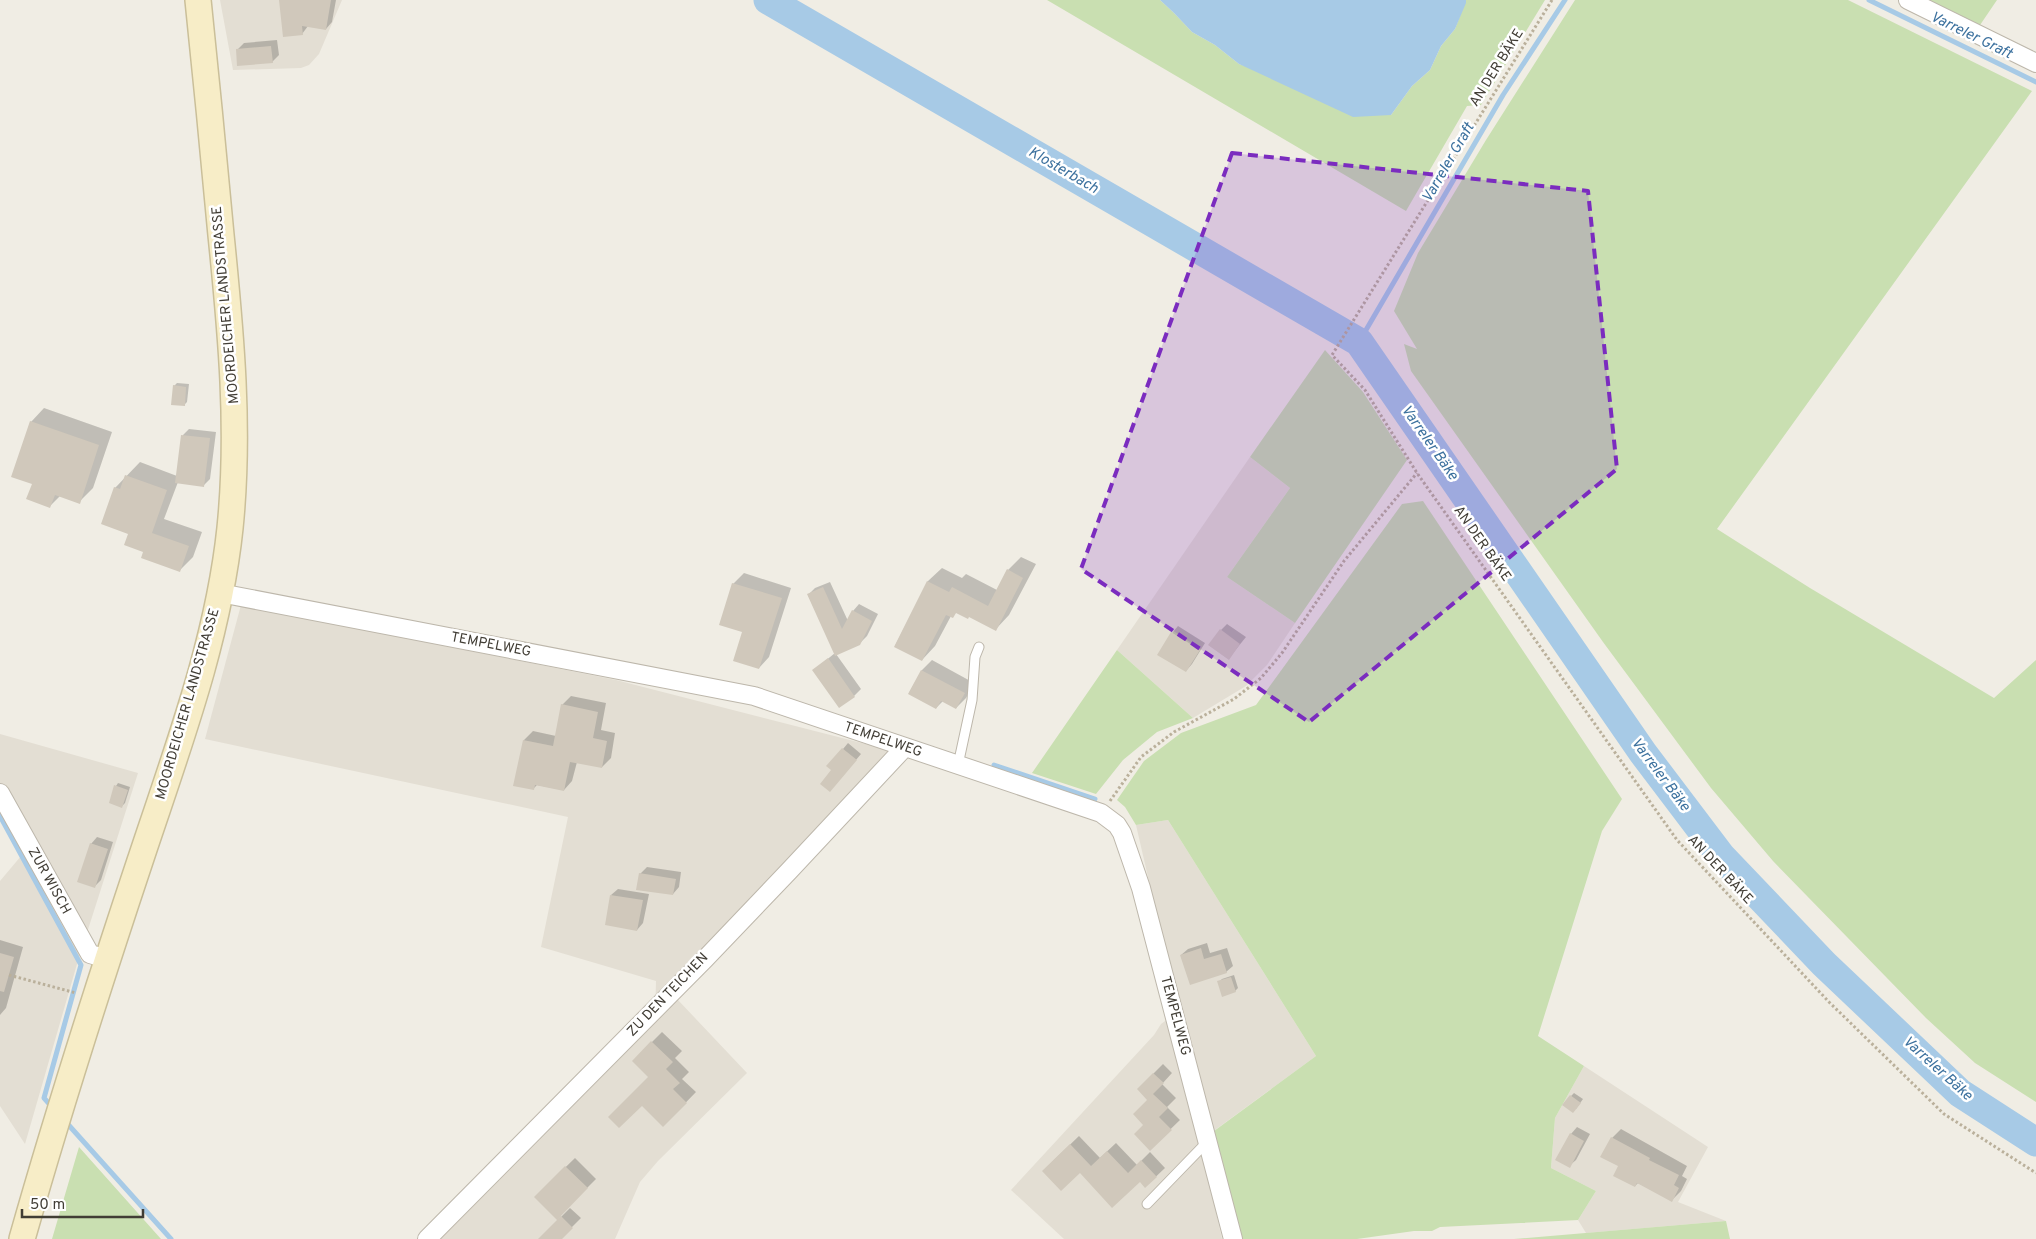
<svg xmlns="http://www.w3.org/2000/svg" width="2036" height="1239" viewBox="0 0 2036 1239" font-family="Overpass,sans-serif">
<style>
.residential{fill:#e3ded3}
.green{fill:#c9dfb1}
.water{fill:#a7cae6}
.shadow{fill:#0003}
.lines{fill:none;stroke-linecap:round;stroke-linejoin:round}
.stream{stroke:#a7cae6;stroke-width:5}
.river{stroke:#a7cae6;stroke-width:29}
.building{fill:#d0c8bb}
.lane-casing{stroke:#bdb7ab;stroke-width:11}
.street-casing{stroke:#bdb7ab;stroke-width:20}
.secondary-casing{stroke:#cabf99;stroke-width:28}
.path{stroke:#bab09b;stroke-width:3;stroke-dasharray:2.5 2.5;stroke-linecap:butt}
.lane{stroke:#fff;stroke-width:9}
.street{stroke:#fff;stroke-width:18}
.secondary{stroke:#f7edc7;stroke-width:25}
.marked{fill:#7b2cbf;fill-opacity:0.2;stroke:#7b2cbf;stroke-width:4;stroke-dasharray:10 6;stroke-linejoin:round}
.labels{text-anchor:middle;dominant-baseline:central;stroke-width:5;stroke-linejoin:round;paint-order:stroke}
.street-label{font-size:14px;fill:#413d35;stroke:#fff}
.water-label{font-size:15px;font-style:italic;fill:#3c719e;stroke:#fff}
</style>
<rect width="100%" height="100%" fill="#f0ede4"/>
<path class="residential" d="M220 0H342L319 54 309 65 301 68 233 70Z
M1250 457 1290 488 1227 577 1295 623 1267 665 1246 686 1193 718 1117 650Z
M241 605 616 680 893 751 671 983 678 1000 747 1073 658 1161 640 1182 615 1239H436L655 1022 656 981 541 947 568 817 205 739Z
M0 734 138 773 77 964 25 1144 0 1106V881L32 843 0 783Z
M1168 820 1316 1056 1200 1141 1222 1239H1064L1011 1190 1154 1035 1161 1024 1179 1011 1136 825Z
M1584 1066 1708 1147 1678 1202 1726 1221 1586 1233 1578 1220 1596 1191 1551 1168 1555 1118Z"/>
<path class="green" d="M1047 0H1160L1174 13 1192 32 1215 45 1239 64 1391 115 1412 86 1430 70 1441 46 1455 29 1466 0H1545L1481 105 1467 106 1406 211Z
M1575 0H1848L2032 91 1717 529 1810 588 1994 698 2036 660V1102L1975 1063 1926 1018 1773 861 1711 788 1603 642 1411 371 1404 344 1417 349 1394 311 1418 253 1486 140Z
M1921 0H1997L1978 28Z
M1325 350 1363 392 1407 460 1295 623 1227 577 1290 488 1250 457Z
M1423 501 1622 799 1602 831 1538 1036 1584 1066 1555 1118 1551 1168 1596 1191 1578 1220 1440 1227 1432 1231H1414L1357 1239H1239L1210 1134 1316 1056 1168 820 1136 825 1125 807 1117 800 1144 761 1181 733 1256 705 1402 504Z
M1117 650 1193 718 1157 732 1123 760 1096 794 1032 773Z
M79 1147 161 1239H52Z
M1726 1221 1730 1239H1514Z"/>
<path class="water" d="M1160 0H1466V3L1455 29 1441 46 1430 70 1412 86 1391 115 1353 117 1239 64 1215 45 1192 32 1174 13Z"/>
<path class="shadow" d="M282 0H336L332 22 326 29 308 26 302 34Z
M277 40 279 55 272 62 237 50 244 43Z
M177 383 189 384 187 402 184 405 174 386Z
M44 408 112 432 93 488 79 502 60 496 50 506 33 483 31 422Z
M189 429 216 432 210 479 203 486 178 482 164 519 202 532 193 557 179 571 144 551 129 533 115 488 140 462 177 476 183 435Z
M1021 557 1036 564 1009 615 996 629 969 616 957 612 951 616 935 646 922 660 895 646 928 581 942 568 962 578 966 574 997 590 1008 570Z
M744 573 791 588 769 657 759 668 744 631 733 584Z
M830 582 848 621 853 611 859 604 878 614 867 636 860 643 836 654 861 689 854 696 814 670 835 653 808 595 815 588Z
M1227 624 1246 637 1229 658 1221 630Z
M1178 626 1205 643 1192 664 1186 671 1172 633Z
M932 660 974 683 966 698 956 708 943 701 936 708 909 693 922 670Z
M571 696 606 703 601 730 615 733 611 758 602 767 577 762 572 781 564 790 537 785 534 788 524 740 533 731 556 736 562 705Z
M848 743 861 754 835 785 833 770 843 749Z
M118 783 130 787 125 803 122 806 116 786Z
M97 837 113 842 101 880 95 886 91 844Z
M647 867 681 872 679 887 673 894 640 874Z
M618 889 649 894 643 923 637 930 611 895Z
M0 940 23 947 6 1008 0 1015Z
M1207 943 1210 953 1227 948 1233 966 1226 972 1181 955 1188 949Z
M1234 975 1238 988 1235 991 1219 982 1222 979Z
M662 1032 682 1051 675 1058 689 1072 682 1079 696 1092 663 1126 650 1077 633 1061Z
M1163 1064 1172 1073 1162 1084 1176 1098 1167 1107 1180 1120 1150 1149 1145 1125 1149 1100 1138 1089Z
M1574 1093 1583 1099 1576 1109 1571 1096Z
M1577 1127 1590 1134 1576 1160 1569 1166 1571 1134Z
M1621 1129 1687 1166 1682 1176 1687 1179 1681 1191 1672 1200 1638 1183 1635 1186 1619 1165 1612 1138Z
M1079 1136 1100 1158 1116 1143 1137 1165 1150 1152 1165 1168 1145 1187 1140 1181 1080 1172 1052 1162Z
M575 1158 596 1179 557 1218 535 1197Z
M570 1208 581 1218 560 1239H539Z"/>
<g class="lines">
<path class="stream" d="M1869 0 2036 82
M1359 342 1503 95 1565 0
M994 765 1095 799
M0 816 81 965 44 1098 52 1107
M65 1121 171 1239"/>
<path class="river" d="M768 0 1359 342 1643 753 1721 856 1824 964 1960 1093 2036 1142"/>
</g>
<path class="building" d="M279 0H331L326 30 302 26 303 35 283 37Z
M271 46 273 63 237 66 236 49Z
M173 385 186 387 185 406 171 405Z
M30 421 99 445 80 504 55 495 50 508 26 499 32 484 11 477Z
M181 435 210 438 204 487 175 483Z
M125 475 167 490 152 533 189 546 180 572 141 558 143 552 124 545 128 534 101 524 114 487 120 489Z
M1007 569 1023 578 996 631 969 617 968 619 956 613 953 618 946 615 922 661 894 647 927 581 949 592 952 587 988 606Z
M732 583 782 598 759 669 733 661 742 632 719 625Z
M823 587 842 629 852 610 872 621 860 645 835 656 807 594Z
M1220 629 1240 644 1229 660 1208 645Z
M1171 632 1200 650 1186 672 1157 655Z
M828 658 855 697 839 708 812 670Z
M921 670 965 693 956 709 941 701 936 709 908 694Z
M561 704 598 712 593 738 607 741 602 768 570 762 564 791 535 785 534 790 513 786 523 740 553 746Z
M842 748 857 760 830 792 820 784 831 770 826 766Z
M114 785 128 790 122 808 109 803Z
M90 843 108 849 95 888 77 882Z
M639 873 676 879 673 895 636 890Z
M610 895 643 900 637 931 605 925Z
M1201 948 1204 959 1221 954 1227 973 1190 985 1180 955Z
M0 953 14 957 4 992 0 991Z
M1231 977 1236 992 1222 997 1217 981Z
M651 1041 673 1062 666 1069 680 1083 673 1089 687 1103 663 1127 642 1106 619 1128 608 1117 648 1077 632 1061Z
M1153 1073 1164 1083 1153 1094 1168 1108 1159 1117 1172 1130 1150 1151 1134 1134 1143 1125 1133 1114 1147 1100 1137 1089Z
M1570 1095 1581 1103 1573 1113 1562 1105Z
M1570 1133 1584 1141 1570 1168 1555 1160Z
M1611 1137 1650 1158 1649 1160 1679 1175 1674 1185 1679 1188 1672 1202 1637 1183 1635 1187 1613 1176 1618 1166 1600 1157Z
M1070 1144 1091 1166 1107 1151 1128 1173 1141 1160 1157 1177 1145 1188 1140 1182 1112 1208 1080 1173 1061 1191 1042 1171Z
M565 1166 588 1188 557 1220 534 1197Z
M561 1216 573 1228 562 1239H538Z"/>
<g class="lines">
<defs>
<path id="lane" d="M958 765 972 700 975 657 979 647
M1147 1204 1207 1142"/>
<path id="street" d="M1908 0 2036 63
M220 593 754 696 1101 813 1117 825 1122 833 1141 888 1233 1239
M0 793 90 954 107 959
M427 1239 705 959 789 871 905 747"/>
<path id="secondary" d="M22 1239C58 1112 98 987 140 861 176 752 218 643 230 528 240 430 231 333 221 235 214 157 206 78 198 0"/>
</defs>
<use href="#lane" class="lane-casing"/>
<use href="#street" class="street-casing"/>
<use href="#secondary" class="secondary-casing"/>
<path class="path" d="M1552 0 1332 355 1365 390 1417 473 1677 840 1829 1002 1944 1114 2036 1173
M1110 801 1141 757 1174 732 1234 699 1261 678 1282 653 1344 561 1417 473
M9 975 76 993"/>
<use href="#lane" class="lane"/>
<use href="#street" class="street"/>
<use href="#secondary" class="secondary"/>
</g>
<path class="marked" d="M1232 153 1588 191 1617 469 1309 722 1081 569Z"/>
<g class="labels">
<g class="street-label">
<text transform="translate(1497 68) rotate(-58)">AN DER BÄKE</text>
<text transform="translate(226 305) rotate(-95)">MOORDEICHER LANDSTRASSE</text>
<text transform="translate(1482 544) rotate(55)">AN DER BÄKE</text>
<text transform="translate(491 645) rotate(11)">TEMPELWEG</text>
<text transform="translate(188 704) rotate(-74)">MOORDEICHER LANDSTRASSE</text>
<text transform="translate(883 740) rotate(19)">TEMPELWEG</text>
<text transform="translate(1720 870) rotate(47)">AN DER BÄKE</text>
<text transform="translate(49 881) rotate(61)">ZUR WISCH</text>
<text transform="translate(668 995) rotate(-46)">ZU DEN TEICHEN</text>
<text transform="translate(1175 1016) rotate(75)">TEMPELWEG</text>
</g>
<g class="water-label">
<text transform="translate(1971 36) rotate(26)">Varreler Graft</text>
<text transform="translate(1449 163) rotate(-60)">Varreler Graft</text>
<text transform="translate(1063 171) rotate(30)">Klosterbach</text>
<text transform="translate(1429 443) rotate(55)">Varreler Bäke</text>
<text transform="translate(1660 775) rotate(53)">Varreler Bäke</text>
<text transform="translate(1937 1069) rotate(42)">Varreler Bäke</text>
</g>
</g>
<path d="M22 1209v8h121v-8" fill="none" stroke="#413d35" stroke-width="2.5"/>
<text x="30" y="1209" font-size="15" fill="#413d35" stroke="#ffffff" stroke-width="4" paint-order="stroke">50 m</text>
</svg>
